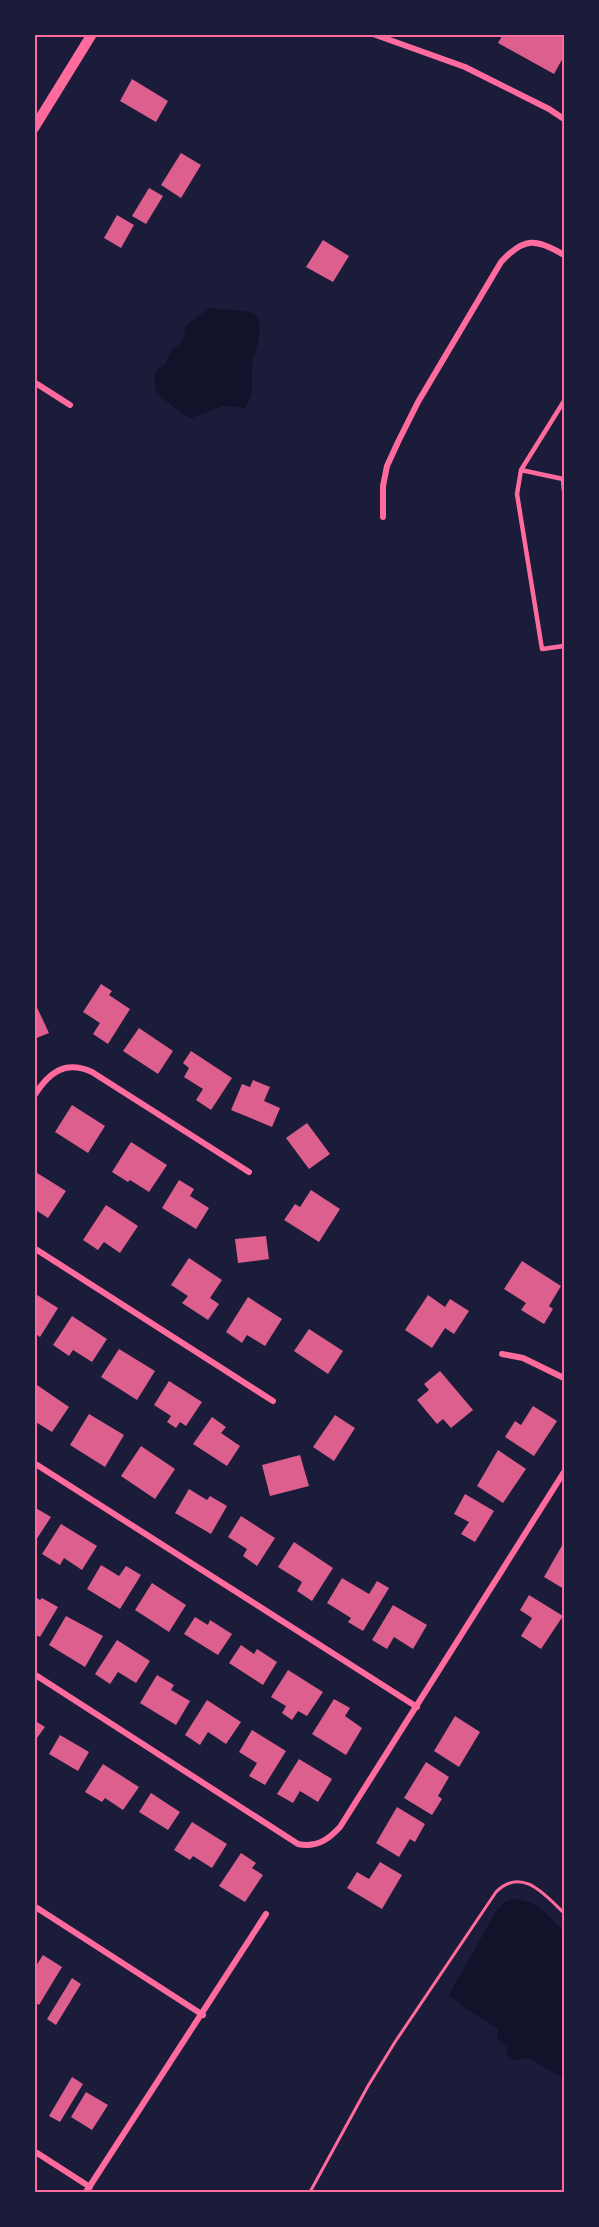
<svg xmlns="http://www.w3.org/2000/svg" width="599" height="2227" viewBox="0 0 599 2227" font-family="'Space Grotesk',sans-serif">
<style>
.water{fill:#12122b}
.building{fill:#dd5f8e}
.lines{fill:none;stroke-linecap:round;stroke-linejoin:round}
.path{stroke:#ff6b9d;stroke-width:3}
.service{stroke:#ff6b9d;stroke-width:4.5}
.minor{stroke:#ff6b9d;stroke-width:6}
.tertiary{stroke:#ff6b9d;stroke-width:10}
.neatline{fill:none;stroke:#ff6b9d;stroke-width:2}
</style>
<rect width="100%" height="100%" fill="#1b1b3a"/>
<path class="water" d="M209 308C219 310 249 309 255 315 266 327 254 352 252 366 251 374 253 382 252 390 252 396 248 402 245 408L223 406 191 418 186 416 156 393 154 376 156 371 165 365 172 350 183 341 186 325Z
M513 1899C539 1901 547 1914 564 1932V2080C554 2071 541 2067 530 2058L514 2060 506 2054 508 2048 497 2038 498 2029 459 2004 449 1995 495 1913 503 1903Z"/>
<path class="building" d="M503 34H564V56L554 74 498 43Z
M132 79 168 101 156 122 120 101Z
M181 153 201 165 181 198 161 185Z
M149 188 163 196 146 224 132 216Z
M117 215 134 225 121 248 104 238Z
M323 240 349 256 333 282 306 267Z
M101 984 112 991 109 995 130 1009 108 1044 93 1034 100 1023 83 1012Z
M34 1001 49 1033 34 1039Z
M139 1028 173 1051 158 1074 123 1051Z
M191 1051 232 1078 211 1110 196 1100 203 1089 184 1077 189 1068 183 1063Z
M253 1080 270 1087 264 1101 280 1108 272 1127 231 1110 242 1084 250 1087Z
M72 1105 105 1126 88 1153 55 1132Z
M307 1123 330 1154 309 1169 286 1138Z
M131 1142 167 1165 149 1192 130 1180 128 1182 112 1172Z
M34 1171 66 1191 48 1218 34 1209Z
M179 1180 194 1189 190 1196 209 1208 196 1229 162 1208Z
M311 1190 340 1209 319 1242 284 1220 295 1204 300 1207Z
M106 1205 138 1226 120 1253 104 1242 98 1250 83 1240Z
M266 1236 269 1259 238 1263 235 1239Z
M189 1258 222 1280 210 1298 219 1304 208 1320 182 1303 188 1296 171 1285Z
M522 1261 561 1286 549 1306 553 1309 544 1324 521 1310 526 1303 504 1289Z
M34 1293 58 1308 40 1337 34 1333Z
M428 1295 445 1307 450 1299 469 1311 454 1334 445 1328 432 1348 405 1330Z
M248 1297 282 1319 265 1346 247 1335 242 1343 226 1332Z
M72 1316 107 1339 92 1362 73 1350 69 1356 53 1345Z
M309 1329 343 1351 328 1374 294 1351Z
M119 1349 155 1371 137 1400 101 1377Z
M440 1371 473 1410 451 1428 443 1419 437 1424 417 1400 429 1390 424 1384Z
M169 1381 202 1402 186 1426 180 1422 176 1428 167 1422 171 1416 154 1405Z
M37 1385 69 1407 52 1432 34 1421V1389Z
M533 1406 557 1421 534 1456 505 1437 515 1421 521 1425Z
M89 1414 124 1435 105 1467 70 1445Z
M335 1415 355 1428 334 1461 313 1447Z
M212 1417 226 1427 221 1433 240 1446 227 1466 193 1444Z
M141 1446 175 1469 155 1499 121 1476Z
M498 1450 526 1469 503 1503 477 1486Z
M300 1455 309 1486 270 1496 262 1465Z
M189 1489 207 1500 210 1496 227 1506 211 1534 175 1513Z
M465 1494 494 1511 475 1542 461 1534 469 1522 454 1514Z
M34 1507 51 1517 34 1543Z
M241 1516 275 1538 257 1566 243 1556 247 1549 228 1537Z
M61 1524 97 1546 82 1570 64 1558 60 1565 42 1554Z
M294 1542 333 1568 312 1601 297 1591 302 1582 278 1567Z
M564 1542V1589L544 1577Z
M101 1565 119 1576 126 1566 141 1575 120 1609 87 1589Z
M342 1578 369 1594 377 1581 389 1588 363 1631 348 1622 351 1618 327 1603Z
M152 1583 186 1605 169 1632 135 1610Z
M529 1595 563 1616 541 1649 521 1636 532 1618 520 1610Z
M34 1596 40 1600 42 1598 58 1607 40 1637 34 1634Z
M393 1605 427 1625 413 1649 394 1637 387 1649 372 1640Z
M66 1616 103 1636 85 1667 49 1645Z
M195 1617 208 1625 210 1620 232 1634 218 1655 184 1634Z
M117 1640 150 1661 136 1683 118 1672 110 1684 95 1674Z
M241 1645 254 1654 257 1649 277 1662 263 1685 229 1663Z
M288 1670 323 1692 307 1716 298 1711 292 1720 282 1713 286 1706 271 1697Z
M157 1675 174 1685 171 1690 190 1701 176 1725 140 1703Z
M334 1699 350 1708 345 1716 362 1728 346 1755 312 1734Z
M207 1700 241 1722 226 1744 208 1732 200 1745 185 1735Z
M455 1716 480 1732 459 1767 434 1751Z
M34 1720 45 1727 34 1742Z
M252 1730 286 1751 265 1785 249 1776 257 1763 239 1752Z
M60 1735 89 1752 78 1771 49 1754Z
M299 1759 332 1779 318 1802 300 1791 293 1803 277 1794Z
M426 1762 449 1777 438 1796 442 1799 432 1815 404 1798Z
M103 1764 139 1787 123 1810 105 1798 102 1802 85 1792Z
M151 1793 180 1812 168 1830 139 1812Z
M397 1807 425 1824 415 1842 410 1839 399 1857 376 1843Z
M192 1822 227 1844 212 1868 193 1856 190 1860 174 1850Z
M241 1853 256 1863 252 1868 263 1875 245 1902 219 1886Z
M380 1862 402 1875 382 1909 347 1888 357 1872 369 1879Z
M43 1955 62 1967 39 2005 34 2002V1969Z
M72 1978 81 1984 56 2025 47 2019Z
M72 2077 83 2084 60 2122 49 2116Z
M86 2092 108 2105 92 2130 71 2117Z"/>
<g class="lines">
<path class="path" d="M310 2192 368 2086 395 2042 496 1892C522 1866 545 1895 564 1913"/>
<path class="service" d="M564 401 521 470 517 494 542 649 564 646
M521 470 563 479 564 491"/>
<path class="minor" d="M373 34 465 67 549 109 564 119
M34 382 70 405
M383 517V486L387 466 398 442 418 402 501 262C524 237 536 238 564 255
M34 1096C49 1072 65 1060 92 1072L249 1172
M34 1248 273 1401
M502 1354 523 1358 564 1378
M34 1463 417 1707
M34 1674 298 1844C316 1848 328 1840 340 1827L564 1472
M34 1906 203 2015
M34 2151 90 2187
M86 2192 266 1914"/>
<path class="tertiary" d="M34 128 92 34"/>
</g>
<rect width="599" height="2227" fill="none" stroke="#1b1b3a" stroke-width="72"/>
<rect x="36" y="36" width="527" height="2155" class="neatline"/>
</svg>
